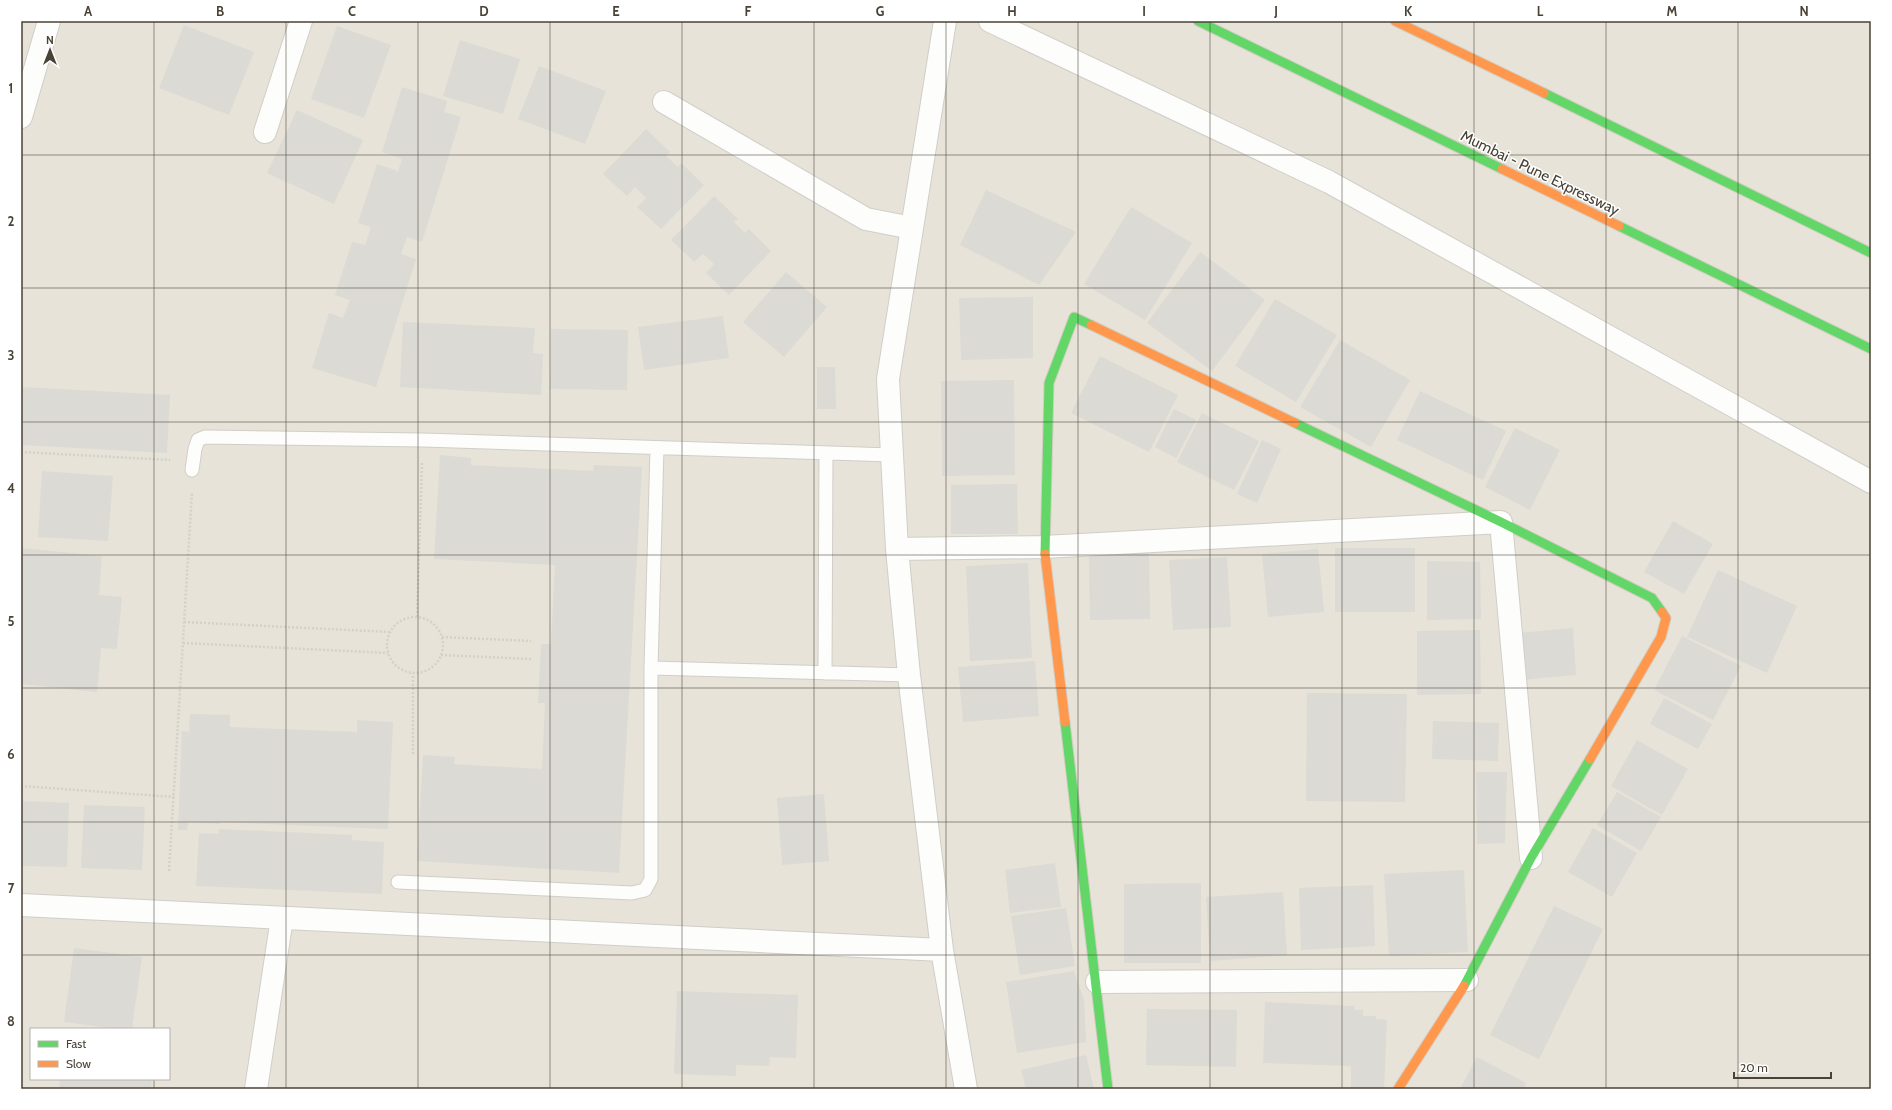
<svg xmlns="http://www.w3.org/2000/svg" width="1892" height="1110" viewBox="0 0 1892 1110" font-family="Cabin,sans-serif">
<style>
.residential{fill:#e7e3d8;fill-rule:evenodd}
.building{fill:#dcdad4}
.lines{fill:none;stroke-linecap:round;stroke-linejoin:round}
.lane-casing{stroke:#d0cec9;stroke-width:15}
.street-casing{stroke:#d0cec9;stroke-width:24}
.fast-casing{stroke:#d2cec2;stroke-width:11}
.slow-casing{stroke:#d2cec2;stroke-width:11}
.path{stroke:#d2d1ca;stroke-width:2.5;stroke-dasharray:2 2;stroke-linecap:butt}
.lane{stroke:#fdfdfc;stroke-width:13}
.street{stroke:#fdfdfc;stroke-width:22}
.fast{stroke:#63d668;stroke-width:9}
.slow{stroke:#ff974d;stroke-width:9}
.grid{fill:none;stroke:#494236;stroke-width:1;stroke-opacity:0.55}
.labels{text-anchor:middle;dominant-baseline:central;stroke-width:3;stroke-linejoin:round;paint-order:stroke}
.street-label{font-size:15px;fill:#494236;stroke:#fff}
.neatline{fill:none;stroke:#494236;stroke-width:1.5}
.grid-label{font-size:13px;text-anchor:middle;font-weight:bold;fill:#494236}
</style>
<rect width="100%" height="100%" fill="#f2f1eb"/>
<path class="residential" d="M21 21H1871V1089H21ZM31 1029H169V1079H31Z"/>
<path class="building" d="M184 25 254 52 229 115 159 88Z
M337 26 391 45 364 118 311 99Z
M460 40 520 59 503 114 443 96Z
M539 66 606 91 585 144 518 119Z
M402 87 447 101 444 112 461 117 422 242 407 237 401 254 416 259 376 387 312 368 329 313 343 318 350 300 335 295 352 242 365 245 371 227 358 223 377 164 398 171 402 159 382 152Z
M297 110 363 140 334 204 267 173Z
M646 129 670 152 666 156 678 167 681 163 704 185 661 229 637 207 646 198 635 187 627 196 603 174Z
M986 190 1076 232 1039 285 960 245Z
M714 196 738 219 734 222 745 233 749 229 771 251 729 295 706 273 714 264 703 254 694 262 671 240Z
M1131 207 1192 243 1145 320 1084 284Z
M1200 252 1265 300 1212 371 1147 323Z
M786 272 827 307 784 357 743 322Z
M1033 297V358L961 360 959 298Z
M1275 299 1337 335 1296 402 1235 366Z
M723 316 729 358 644 370 638 327Z
M403 322 535 328 533 353 543 354 541 395 400 387Z
M551 329 628 330 627 390 550 389Z
M1340 340 1410 380 1371 447 1300 407Z
M1100 356 1178 395 1149 452 1071 413Z
M817 367H835L836 409H817Z
M1014 380 1015 475 942 476 941 381Z
M21 387 170 395 167 453 21 445Z
M1420 391 1506 431 1483 480 1397 440Z
M1174 409 1196 420 1176 458 1155 447Z
M1202 413 1259 441 1234 490 1177 462Z
M1515 428 1560 450 1530 510 1485 487Z
M1262 440 1281 449 1257 503 1237 494Z
M440 455 471 458V465L593 471 594 465 642 467 619 873 417 861 423 755 455 757 454 764 542 769 545 703H538L541 644H551L555 565 434 559Z
M42 471 113 476 108 541 38 537Z
M1017 484 1018 534H951V485Z
M1673 521 1713 544 1684 594 1644 572Z
M21 548 102 556 99 595 122 597 117 649 101 648 97 692 21 684Z
M1335 548H1415V612H1335Z
M1318 549 1324 612 1268 617 1262 554Z
M1149 553 1150 619 1090 620 1089 554Z
M1227 557 1231 627 1173 630 1169 560Z
M1427 561 1480 562 1481 619 1427 620Z
M1028 563 1032 658 970 661 966 566Z
M1718 570 1797 606 1767 673 1687 637Z
M1573 628 1576 675 1522 680 1518 633Z
M1480 630 1481 694 1417 695V631Z
M1682 636 1741 666 1713 720 1654 690Z
M1035 661 1039 716 963 722 958 667Z
M1307 693 1407 694 1405 802 1306 801Z
M1664 698 1712 724 1698 749 1650 724Z
M190 714 230 715V727L357 732V720L393 722 388 829 220 822V824L188 822 187 830H178L182 731 189 732Z
M1433 721 1499 723 1498 761 1432 759Z
M1637 740 1688 769 1662 815 1611 786Z
M1476 772H1507L1505 843 1477 844Z
M1617 792 1661 817 1641 851 1597 825Z
M824 794 829 861 782 865 777 798Z
M21 801 69 803 67 867 21 866Z
M84 805 145 807 142 870 81 868Z
M1593 828 1637 853 1612 897 1568 872Z
M219 829 352 835V840L384 842 382 894 196 886 199 833 219 834Z
M1055 863 1061 907 1010 913 1005 870Z
M1464 870 1468 952 1389 956 1384 874Z
M1201 883V963H1124V884Z
M1373 885 1375 946 1301 950 1299 888Z
M1283 892 1287 955 1210 961 1206 897Z
M1554 906 1603 929 1539 1059 1490 1035Z
M1066 908 1075 966 1020 975 1011 916Z
M74 948 142 957 132 1029H116L64 1022Z
M1074 971 1084 1000 1086 1042 1017 1053 1006 982Z
M677 991 798 995 796 1058 770 1057 769 1066 736 1065V1076L674 1074Z
M1265 1002 1355 1006 1354 1010H1363V1016H1376V1019L1387 1020 1384 1089H1351V1066L1263 1063Z
M1147 1009 1237 1010 1236 1067 1146 1065Z
M1086 1055 1094 1089H1026L1021 1070Z
M1477 1057 1526 1083 1523 1089H1460Z
M60 1079H152L151 1089H59Z"/>
<g class="lines">
<defs>
<path id="lane" d="M192 470 195 449 198 440 205 437 423 440 891 455
M651 668 909 675
M825 673 826 453
M398 882 632 893 645 890 651 879V668L657 448"/>
<path id="street" d="M945 21 888 379 897 549 909 675 942 950 966 1089
M990 21 1329 182 1871 482
M664 102 866 219 912 228
M21 117 49 21
M265 132 301 21
M897 549 1044 547 1501 522 1531 858
M21 905 942 950
M1097 982 1467 980
M256 1089 282 918"/>
<path id="fast" d="M1198 21 1502 169
M1544 93 1871 253
M1619 226 1871 349
M1295 423 1501 522 1652 598 1662 612
M1045 554 1049 383 1074 317 1091 325
M1065 722 1108 1089
M1464 986 1531 858 1590 759"/>
<path id="slow" d="M1395 21 1544 93
M1502 169 1619 226
M1091 325 1295 423
M1045 554 1065 722
M1590 759 1661 637 1666 618 1662 612
M1398 1089 1464 986"/>
</defs>
<use href="#lane" class="lane-casing"/>
<use href="#street" class="street-casing"/>
<use href="#fast" class="fast-casing"/>
<use href="#slow" class="slow-casing"/>
<path class="path" d="M21 452 170 460
M387 645a28 28 0 1 1 56 0a28 28 0 1 1-56 0Z
M417 617 422 463
M184 622 390 632
M442 637 531 641
M183 643 388 653
M441 655 531 659
M413 754V673
M21 786 174 797
M169 871 192 492"/>
<use href="#lane" class="lane"/>
<use href="#street" class="street"/>
<use href="#fast" class="fast"/>
<use href="#slow" class="slow"/>
</g>
<path class="grid" d="M154 21V1029M286 21V1089M418 21V1089M550 21V1089M682 21V1089M814 21V1089M946 21V1089M1078 21V1089M1210 21V1089M1342 21V1089M1474 21V1089M1606 21V1089M1738 21V1089M21 155H1871M21 288H1871M21 422H1871M21 555H1871M21 688H1871M21 822H1871M21 955H1871M154 1079V1089"/>
<g class="labels">
<g class="street-label">
<text transform="translate(1540 173) rotate(26)">Mumbai - Pune Expressway</text>
</g>
</g>
<rect width="1892" height="1110" fill="none" stroke="#ffffff" stroke-width="44"/>
<rect x="30" y="1028" width="140" height="52" fill="#ffffff" stroke="#b6b3af"/>
<rect x="38" y="1041" width="20" height="6" fill="#63d668" stroke="#b6b3af"/>
<text x="66" y="1048" font-size="12" fill="#494236">Fast</text>
<rect x="38" y="1061" width="20" height="6" fill="#ff974d" stroke="#b6b3af"/>
<text x="66" y="1068" font-size="12" fill="#494236">Slow</text>
<g transform="translate(50 50)" stroke="#ffffff" stroke-width="3" paint-order="stroke">
<path d="M0-3L7 15L0 10L-7 15Z" fill="#494236"/>
<text y="-6" font-size="11" font-weight="bold" text-anchor="middle" fill="#494236">N</text>
</g>
<path d="M1734 1072v6h97v-6" fill="none" stroke="#494236" stroke-width="2"/>
<text x="1740" y="1072" font-size="12" fill="#494236" stroke="#ffffff" stroke-width="3" paint-order="stroke">20 m</text>
<rect x="22" y="22" width="1848" height="1066" class="neatline"/>
<g class="grid-label">
<text x="88" y="16">A</text>
<text x="220" y="16">B</text>
<text x="352" y="16">C</text>
<text x="484" y="16">D</text>
<text x="616" y="16">E</text>
<text x="748" y="16">F</text>
<text x="880" y="16">G</text>
<text x="1012" y="16">H</text>
<text x="1144" y="16">I</text>
<text x="1276" y="16">J</text>
<text x="1408" y="16">K</text>
<text x="1540" y="16">L</text>
<text x="1672" y="16">M</text>
<text x="1804" y="16">N</text>
<text x="11" y="93">1</text>
<text x="11" y="226">2</text>
<text x="11" y="360">3</text>
<text x="11" y="493">4</text>
<text x="11" y="626">5</text>
<text x="11" y="759">6</text>
<text x="11" y="893">7</text>
<text x="11" y="1026">8</text>
</g>
</svg>
